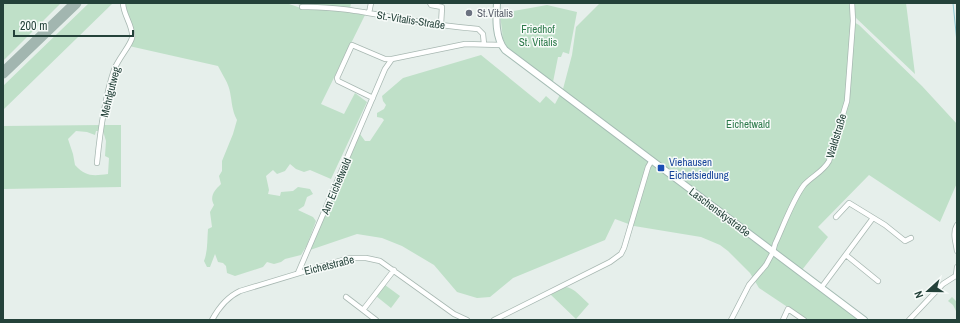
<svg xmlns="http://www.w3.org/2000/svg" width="960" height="323" viewBox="0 0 960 323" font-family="'Archivo Narrow',sans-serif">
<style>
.green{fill:#bfe0c8;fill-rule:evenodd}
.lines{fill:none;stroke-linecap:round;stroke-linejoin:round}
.stream{stroke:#8ec9d4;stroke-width:1}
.taxiway{stroke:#a2b6b0;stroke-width:11}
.street-casing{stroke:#a8b8b2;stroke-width:6}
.secondary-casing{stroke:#a4bbb3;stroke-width:8}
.street{stroke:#fff;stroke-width:4.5}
.secondary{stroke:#fff;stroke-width:6}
.worship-dot{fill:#6b7280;stroke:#f7fbf9;stroke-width:1.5}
.transit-dot{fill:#1a4fb4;stroke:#f7fbf9;stroke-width:1.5}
.labels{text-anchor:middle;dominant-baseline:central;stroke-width:3;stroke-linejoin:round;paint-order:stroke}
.worship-label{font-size:11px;fill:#5b616d;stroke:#f7fbf9;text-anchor:start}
.street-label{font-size:11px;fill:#24423a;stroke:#f7fbf9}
.park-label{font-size:11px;fill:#2d7a4b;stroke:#f7fbf9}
.transit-label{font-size:11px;fill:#164399;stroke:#f7fbf9;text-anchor:start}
</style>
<rect width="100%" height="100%" fill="#e6efeb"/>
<path class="green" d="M3 3H61L3 61Z
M89 3H113L3 110V86Z
M124 3H286L301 8 338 10 365 15 321 104 344 114 355 93 367 102 331 179 310 170 304 172 296 169 290 164 285 171 277 174 273 170 266 176 269 190 268 194 280 196 281 192 293 191 298 187 310 189 313 194 307 197 304 206 298 210 313 217 316 221 307 245 301 255 285 259 281 262 274 264 267 262 263 267 235 276 227 273 226 266 223 263 218 262 215 254 210 267H207L204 261C208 251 207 240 208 229L212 227 210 212 214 205C209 196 215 190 221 184L219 176 222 171V161L233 134 237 120C232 111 232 102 230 92 229 84 222 74 218 66L129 46 132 42Z
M294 3H351L350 9 304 6Z
M600 3H851L852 21 859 25 922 86 957 124V183L940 222 869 175 818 227 828 237 798 275 860 320H807L759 288 750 273 728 251 720 245 701 237 634 226 615 219 605 240 513 278 490 297 477 298 457 292 434 265 402 246 382 238 357 234 310 250 360 134 365 141H370L384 120 382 118 377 117V113L384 109 386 105 383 101 382 96 403 78 481 55 540 103 546 96 555 104 563 89 572 55 576 27Z
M853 3H906L915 74 856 18 854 13Z
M547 5 577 12 569 54 563 52 561 57H558L553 82 507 47 503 39 500 14 508 12Z
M103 125H121V187L3 189V126ZM76 131 87 132 95 135 96 131H103L106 141 105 156 109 158 108 174C93 176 86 177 75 165L73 154 68 139Z
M385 285 400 296 391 308 376 296Z
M565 287C574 287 583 299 589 304L576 319 550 294Z
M952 297 957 302V313L953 305 948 301Z"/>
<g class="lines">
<path class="stream" d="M953 3 957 42"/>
<path class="taxiway" d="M3 73 76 3"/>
<defs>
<path id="street" d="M430 3 431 5 442 7 441 25
M302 7C338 6 373 14 408 20 431 24 455 27 478 29L483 34 484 44
M369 13 371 3
M373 98 338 81 337 78 352 45 385 59H392
M97 163C100 132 104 100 114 70 118 59 130 46 132 38 134 27 123 15 123 3
M836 217 849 203 885 225 905 241 911 238
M957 225C952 233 956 243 957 251
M846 255 878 281
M298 273 385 69 392 59 465 44 501 45
M956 275 957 267
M821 288 873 218
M346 297 363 310
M212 320C219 307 227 297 240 291L349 258H366L380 261 454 314 467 320
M376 320 363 310 394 270
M494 320 610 262 621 254 624 248 648 167 652 160
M731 320 749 285 766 265 773 252 775 244C783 227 793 199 804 185 812 176 823 172 829 161L847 101 853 21 852 3
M783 320 788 309 804 320
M909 320 943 284 957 275"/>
<path id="secondary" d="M497 3C496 18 495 38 505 50L864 320"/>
</defs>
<use href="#street" class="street-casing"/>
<use href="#secondary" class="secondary-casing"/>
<use href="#street" class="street"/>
<use href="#secondary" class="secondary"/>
</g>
<circle class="worship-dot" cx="469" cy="13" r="4"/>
<rect class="transit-dot" x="657" y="164" width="8" height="8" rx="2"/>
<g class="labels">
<g class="worship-label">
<text x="477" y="13">St.Vitalis</text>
</g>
<g class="street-label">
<text transform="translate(411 20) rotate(9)">St.-Vitalis-Straße</text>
<text transform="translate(110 92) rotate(-76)">Mehrlgutweg</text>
<text transform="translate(836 136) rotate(-73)">Waldstraße</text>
<text transform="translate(336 186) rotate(-67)">Am Eichetwald</text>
<text transform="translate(720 212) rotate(37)">Laschenskystraße</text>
<text transform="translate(329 265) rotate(-14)">Eichetstraße</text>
</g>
<g class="park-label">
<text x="538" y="29">Friedhof<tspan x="538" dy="13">St. Vitalis</tspan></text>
<text x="748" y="124">Eichetwald</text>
</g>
<g class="transit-label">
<text x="669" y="162">Viehausen<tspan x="669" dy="13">Eichetsiedlung</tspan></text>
</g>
</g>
<rect width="960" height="323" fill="none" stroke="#24423a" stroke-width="8"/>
<g transform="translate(928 291) rotate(249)" stroke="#f7fbf9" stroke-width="3" paint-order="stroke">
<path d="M0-3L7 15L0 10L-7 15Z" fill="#24423a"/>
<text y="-6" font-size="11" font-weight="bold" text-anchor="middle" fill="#24423a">N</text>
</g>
<path d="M14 30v6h119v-6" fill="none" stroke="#24423a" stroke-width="2"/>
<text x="20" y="30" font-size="12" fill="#24423a" stroke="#f7fbf9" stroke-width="3" paint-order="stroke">200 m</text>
</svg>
